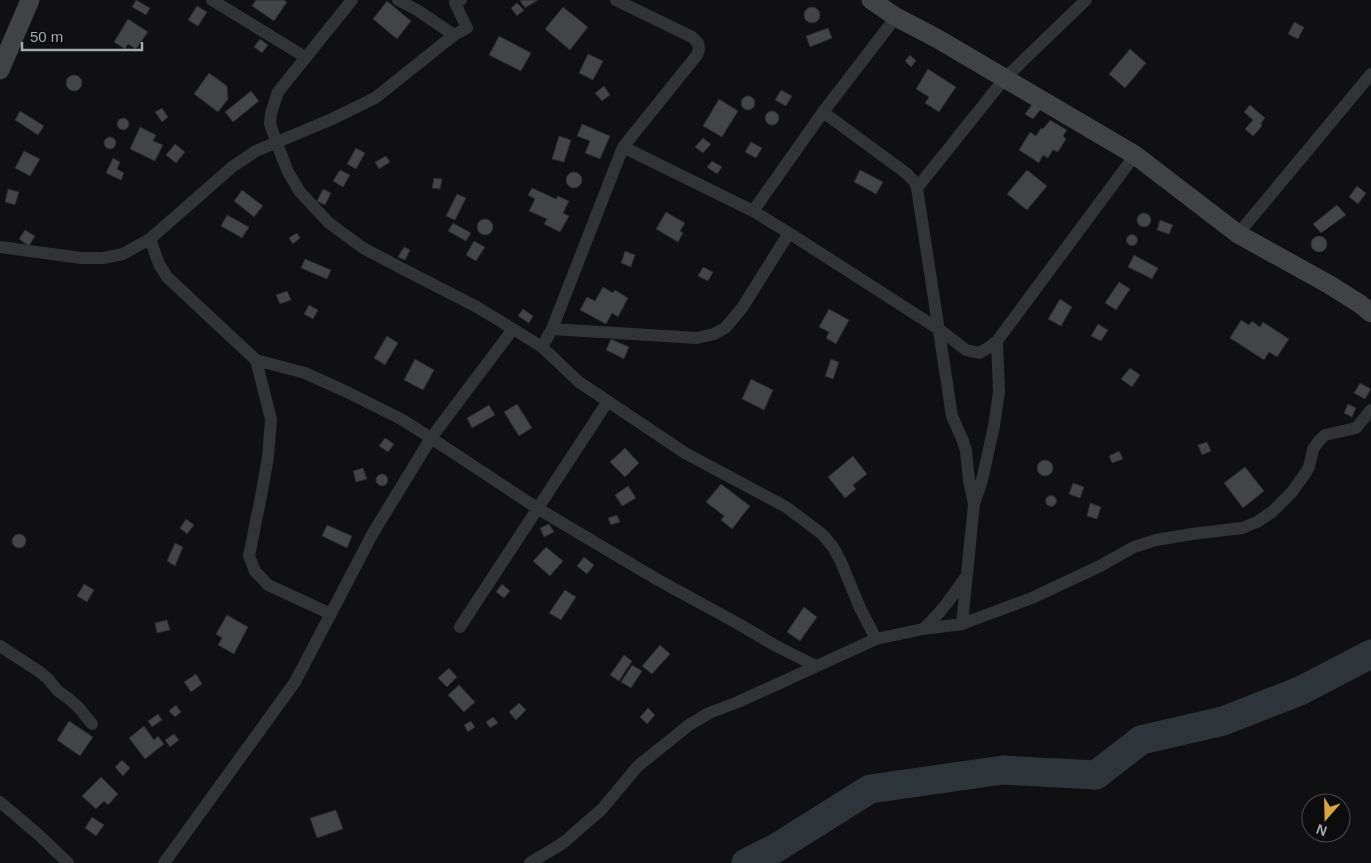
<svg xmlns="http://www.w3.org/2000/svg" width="1371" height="863" viewBox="0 0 1371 863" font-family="Helvetica,sans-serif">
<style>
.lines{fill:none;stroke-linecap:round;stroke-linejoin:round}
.river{stroke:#2e353a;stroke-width:29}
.building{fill:#434447;stroke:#2b2b2d}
.street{stroke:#323336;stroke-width:12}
.secondary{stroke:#404246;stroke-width:19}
</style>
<rect width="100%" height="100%" fill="#101012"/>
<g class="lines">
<path class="river" d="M746 863 776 848 870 789 1003 770 1096 775 1141 740 1223 721 1300 691 1371 654"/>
</g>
<path class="building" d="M136 0 150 8 146 15 132 7Z
M256 0H284L287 2 274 21 252 6Z
M522 0H538L525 8 520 1Z
M387 1 411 21 397 39 373 19Z
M517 3 524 10 517 16 511 8Z
M197 6 207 12 198 26 188 20Z
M563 7 588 27 570 50 545 29Z
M804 15a8 8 0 1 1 16 0a8 8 0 1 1-16 0Z
M128 19 148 32 136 49 128 44 125 49 114 42Z
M1294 22 1304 27 1298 39 1288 34Z
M828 28 832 38 810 47 806 36Z
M499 36 531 53 521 71 489 55Z
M260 39 268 45 262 53 254 47Z
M1130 49 1146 63 1125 88 1109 74Z
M588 54 603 61 593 80 579 73Z
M910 55 916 61 911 67 905 61Z
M928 69 956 87 939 112 925 103 929 97 916 89Z
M209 73 227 86 228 99 218 112 194 94Z
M66 83a8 8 0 1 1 16 0a8 8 0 1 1-16 0Z
M604 86 610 95 602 101 595 93Z
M781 90 792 96 786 106 775 100Z
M251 91 259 101 233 122 225 112Z
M741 103a7 7 0 1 1 14 0a7 7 0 1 1-14 0Z
M719 99 738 111 722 137 703 126Z
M1033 103 1041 109 1033 119 1025 114Z
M1250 105 1265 118 1261 123 1262 126 1253 136 1245 129 1253 120 1244 112Z
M162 108 168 117 162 122 155 112Z
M20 111 44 126 38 135 15 120Z
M765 118a7 7 0 1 1 14 0a7 7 0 1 1-14 0Z
M117 124a6 6 0 1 1 12 0a6 6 0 1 1-12 0Z
M1050 120 1067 130 1063 136 1066 139 1058 152 1053 150 1048 158 1043 155 1039 163 1019 150 1030 132 1036 136 1041 128 1043 129Z
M582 124 610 136 600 159 585 153 590 141 577 136Z
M140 127 156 135 153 141 163 145 155 161 130 149Z
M559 136 571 140 564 162 552 159Z
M104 143a6 6 0 1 1 12 0a6 6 0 1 1-12 0Z
M703 138 711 144 703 153 695 147Z
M751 142 762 148 756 158 745 152Z
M175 144 185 152 176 163 166 155Z
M356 148 365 153 356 169 347 164Z
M24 151 40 159 30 176 15 168Z
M386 156 390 162 379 169 375 162Z
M113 158 120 162 117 169 124 173 121 180 106 173Z
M712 161 722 167 717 174 707 167Z
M340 170 350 175 343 187 333 181Z
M860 170 883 182 876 194 854 182Z
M1027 170 1047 186 1027 210 1007 194Z
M566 180a8 8 0 1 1 16 0a8 8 0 1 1-16 0Z
M434 178 442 179 440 189 432 188Z
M1357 186 1366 193 1358 204 1349 197Z
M532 188 556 199 558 196 569 201 563 213 569 216 560 232 544 224 547 219 529 211 535 199 528 195Z
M8 189 19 192 15 205 5 202Z
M323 189 331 193 325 205 317 201Z
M242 190 263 206 254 217 234 201Z
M457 194 466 198 455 220 446 216Z
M1337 205 1346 215 1321 233 1313 224Z
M666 212 685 223 680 231 683 233 678 242 656 229Z
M1137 220a7 7 0 1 1 14 0a7 7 0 1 1-14 0Z
M227 215 249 227 242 238 221 226Z
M477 227a8 8 0 1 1 16 0a8 8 0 1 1-16 0Z
M1160 220 1173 225 1169 234 1157 230Z
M453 223 471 233 466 241 448 231Z
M25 230 35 236 29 246 19 239Z
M297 233 300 238 293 244 289 238Z
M1126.5 240a5.5 5.5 0 1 1 11 0a5.5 5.5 0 1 1-11 0Z
M1311 244a8 8 0 1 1 16 0a8 8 0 1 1-16 0Z
M474 241 485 247 476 261 466 255Z
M404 247 410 250 405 260 398 257Z
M625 251 635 255 631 267 621 263Z
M1134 255 1158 268 1152 279 1128 267Z
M305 259 331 270 327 279 301 268Z
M703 267 713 272 708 281 698 276Z
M1119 282 1130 289 1116 310 1105 303Z
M603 287 613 293 615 290 628 298 618 317 612 313 606 324 580 310 587 297 595 301Z
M287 291 291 300 280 304 276 295Z
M1060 299 1072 307 1061 326 1048 319Z
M309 305 318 310 313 319 304 314Z
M523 309 533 316 529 323 518 316Z
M829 309 849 320 836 344 826 338 829 332 819 327Z
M1241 320 1249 325 1252 321 1260 327 1263 322 1289 339 1277 357 1269 352 1264 360 1230 338Z
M1098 324 1108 330 1101 341 1091 336Z
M387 336 398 343 385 365 374 358Z
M611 339 629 347 624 359 606 350Z
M415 359 434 370 423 390 404 380Z
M831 359 839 362 833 379 825 376Z
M1130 368 1140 375 1132 387 1121 379Z
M751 379 773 390 764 410 742 399Z
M1360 383 1371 389 1365 399 1354 393Z
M517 404 532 428 519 436 504 412Z
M1348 404 1356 408 1352 417 1344 413Z
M489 405 495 415 472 428 467 418Z
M385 438 394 444 388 452 379 446Z
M1207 442 1211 451 1202 455 1198 445Z
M625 448 639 463 625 477 610 462Z
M1119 451 1123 459 1112 463 1109 456Z
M853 456 867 474 853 485 856 489 845 498 828 477Z
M1037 468a8 8 0 1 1 16 0a8 8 0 1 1-16 0Z
M1245 467 1264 491 1243 508 1224 483Z
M363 468 367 479 356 482 353 471Z
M376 480a6 6 0 1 1 12 0a6 6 0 1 1-12 0Z
M1073 483 1084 487 1080 498 1069 494Z
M721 484 750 506 732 529 721 520 724 516 706 502Z
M628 486 636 498 622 506 615 495Z
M1045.5 501a5.5 5.5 0 1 1 11 0a5.5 5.5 0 1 1-11 0Z
M1090 503 1101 507 1097 519 1087 516Z
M617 515 620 522 611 525 608 518Z
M186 519 194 525 187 534 180 528Z
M549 524 554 532 544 537 540 528Z
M327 525 352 536 347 548 322 536Z
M12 541a7 7 0 1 1 14 0a7 7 0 1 1-14 0Z
M175 543 183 547 175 566 167 561Z
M546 547 563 561 550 576 533 561Z
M584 557 594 565 587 574 577 566Z
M84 584 94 590 87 602 77 596Z
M502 584 510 591 504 598 496 592Z
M565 590 576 597 561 620 549 613Z
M804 607 817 617 800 641 787 632Z
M227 615 248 627 234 654 218 645 222 638 216 634Z
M167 620 170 630 157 633 155 623Z
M660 645 670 654 652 674 642 666Z
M624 655 632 661 619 681 610 675Z
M632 665 642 671 631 688 621 682Z
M449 668 457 677 447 687 438 678Z
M196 674 202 684 191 692 184 682Z
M459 685 475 702 464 712 448 695Z
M519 703 526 710 516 720 509 712Z
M176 705 181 712 175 717 169 711Z
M648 708 655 715 647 724 640 717Z
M158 714 162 720 152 727 148 721Z
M493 717 498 723 490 728 486 722Z
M69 721 93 737 80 756 57 740Z
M471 721 475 727 468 732 464 725Z
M144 726 154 740 158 736 164 744 145 759 129 738Z
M174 734 179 740 170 747 165 740Z
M122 760 130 768 123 776 115 767Z
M101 777 118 794 108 805 104 801 96 809 82 796Z
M336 810 343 829 317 838 310 818Z
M92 817 104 825 96 836 85 828Z"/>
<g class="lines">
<path class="street" d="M212 0 305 57
M352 0 278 92 271 113 270 124 276 141 288 172 300 192 329 223 363 248 401 268 477 307 513 329 542 347 579 382 685 453 786 507 822 534 833 547 841 562 860 608 876 639
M398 0 417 10 454 35
M823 112 906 173 914 181 917 188
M623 147 753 211 789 233 940 330 966 350 979 353 988 348 997 341
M753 211 823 112 896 17
M1238 234 1371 74
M150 239 159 264 167 277 256 360 271 419 268 457 262 491 249 556 255 571 268 585 331 614
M0 247 81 258H103L123 254 150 239 232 167 256 151 332 119 375 98 454 35 467 28 455 3 461 0
M552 329 697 338 714 334 725 328 742 308 789 233
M542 347 552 329 623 147 697 55 699 49 698 43 692 37 616 0
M256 360 305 373 347 392 401 419 431 438 537 508 658 580 737 623 776 646 816 666
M974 504 969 480 966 451 963 441 952 416 917 188 1005 78 1086 0
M962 624 974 504 982 480 994 426 999 392 997 341 1135 155
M460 627 608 401
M923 629C940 614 952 597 965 578
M0 646 40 672 48 679 58 691 69 699 78 707 92 724
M0 802 40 836 68 863
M164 863 295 682 373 533 431 438 513 329
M530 863 563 843 602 809 638 766 689 725 709 713 738 702 876 639 923 629 962 624 1032 598 1100 566 1134 547 1156 540 1192 534 1242 528 1257 522 1272 512 1292 492 1304 475 1309 467 1313 449 1319 441 1325 435 1356 428 1371 410"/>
<path class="secondary" d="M871 0 896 17 938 39 1135 155 1238 234 1330 285 1360 304 1371 313
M0 70 30 0"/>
</g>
<g transform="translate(1326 818) rotate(200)"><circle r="24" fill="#0c0c0d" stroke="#494a4f"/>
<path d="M0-4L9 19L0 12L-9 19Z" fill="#d8a542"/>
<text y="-8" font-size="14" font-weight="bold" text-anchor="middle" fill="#a4a8b1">N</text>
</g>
<path d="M22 42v8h120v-8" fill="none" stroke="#a4a8b1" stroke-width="2.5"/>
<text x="30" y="42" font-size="15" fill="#a4a8b1" stroke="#0c0c0d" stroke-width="4" paint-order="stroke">50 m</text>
</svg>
